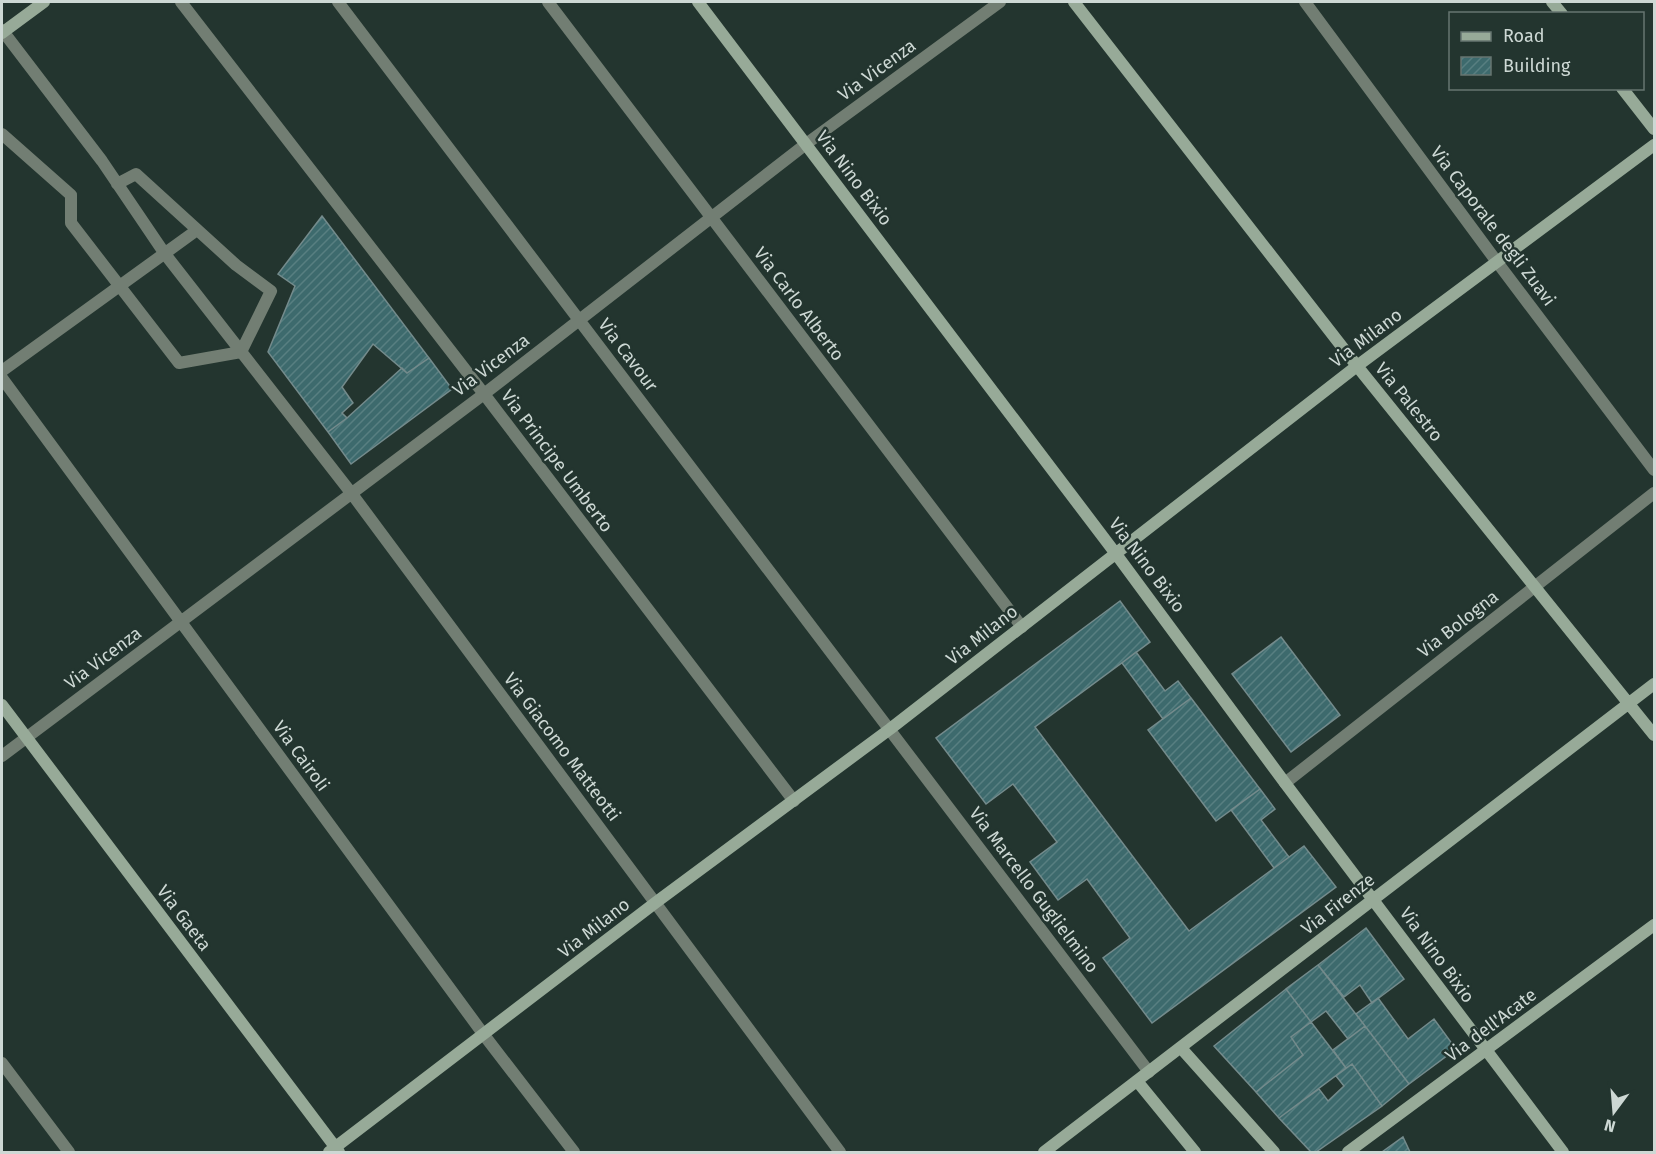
<svg xmlns="http://www.w3.org/2000/svg" width="1656" height="1154" viewBox="0 0 1656 1154" font-family="'Fira Sans',sans-serif">
<style>
.building{fill:url(#building-hatch);stroke:#748b8c;stroke-width:1.5}
.lines{fill:none;stroke-linecap:round;stroke-linejoin:round}
.street{stroke:#727e73;stroke-width:12}
.secondary{stroke:#97aa98;stroke-width:12}
.labels{text-anchor:middle;dominant-baseline:central;stroke-width:5;stroke-linejoin:round;paint-order:stroke}
.street-label{font-size:18px;fill:#cdd8d4;stroke:#23352f}
</style>
<defs>
<pattern id="building-hatch" width="6" height="6" patternUnits="userSpaceOnUse" patternTransform="scale(1.5)"><rect width="6" height="6" fill="#3d6a6d"/><path d="M-1 1l2-2M0 6l6-6M5 7l2-2" fill="none" stroke="#587f81"/></pattern>
</defs>
<rect width="100%" height="100%" fill="#23352f"/>
<path class="building" d="M322 216 429 358 407 373 373 344 342 387 353 403 342 413 347 418 328 432 268 352 295 286 278 274Z
M429 358 452 389 351 464 328 432 347 418 402 368 407 373Z
M1120 601 1150 642 1035 727 1189 931 1304 846 1336 887 1152 1023 1103 958 1130 938 1087 879 1058 900 1030 862 1057 842 1013 784 986 804 936 738Z
M1281 637 1340 715 1291 752 1232 674Z
M1136 652 1165 691 1178 681 1191 698 1163 719 1122 663Z
M1191 698 1260 789 1216 821 1148 730Z
M1260 789 1275 809 1261 820 1289 857 1274 868 1231 810Z
M1366 928 1404 979 1372 1003 1360 985 1344 997 1318 965Z
M1318 965 1365 1026 1348 1039 1326 1011 1311 1022 1286 989Z
M1286 989 1311 1022 1291 1037 1303 1055 1256 1092 1214 1046Z
M1378 998 1408 1039 1434 1019 1456 1049 1409 1084 1356 1014Z
M1311 1022 1346 1068 1279 1118 1256 1092 1303 1055 1291 1037Z
M1365 1026 1409 1084 1382 1106 1352 1064 1346 1068 1333 1050Z
M1352 1064 1382 1106 1316 1152H1311L1279 1118 1319 1089 1328 1101 1344 1086 1336 1076Z
M1403 1137 1410 1152H1382Z"/>
<g class="lines">
<path class="street" d="M181 2 484 394 794 801
M338 2 1149 1072
M548 2 1022 627
M1305 2 1497 262 1654 470
M2 30 102 161 165 254 352 494 840 1152
M2 134 71 195V223L179 363 241 352 271 291 236 265 136 174 117 184
M2 371 197 230
M2 378 484 1035 574 1152
M2 756 484 394 806 144 1000 2
M1285 783 1654 493
M2 1063 69 1152"/>
<path class="secondary" d="M698 2 1116 554 1285 783 1563 1152
M1074 2 1357 366 1654 735
M1552 2 1562 14
M2 33 44 2
M1622 88 1654 129
M2 705 339 1152
M1181 1048 1274 1152
M1137 1081 1195 1152
M329 1152 655 903 890 729 1357 366 1654 145
M1044 1152 1654 684
M1348 1152 1654 925"/>
</g>
<g class="labels">
<g class="street-label">
<text transform="translate(877 70) rotate(-36)">Via Vicenza</text>
<text transform="translate(854 178) rotate(53)">Via Nino Bixio</text>
<text transform="translate(1493 226) rotate(53)">Via Caporale degli Zuavi</text>
<text transform="translate(799 304) rotate(53)">Via Carlo Alberto</text>
<text transform="translate(1366 338) rotate(-37)">Via Milano</text>
<text transform="translate(628 355) rotate(53)">Via Cavour</text>
<text transform="translate(491 365) rotate(-37)">Via Vicenza</text>
<text transform="translate(1409 402) rotate(51)">Via Palestro</text>
<text transform="translate(557 461) rotate(53)">Via Principe Umberto</text>
<text transform="translate(1147 565) rotate(53)">Via Nino Bixio</text>
<text transform="translate(1458 624) rotate(-38)">Via Bologna</text>
<text transform="translate(982 635) rotate(-38)">Via Milano</text>
<text transform="translate(103 658) rotate(-37)">Via Vicenza</text>
<text transform="translate(562 747) rotate(53)">Via Giacomo Matteotti</text>
<text transform="translate(301 756) rotate(54)">Via Cairoli</text>
<text transform="translate(1034 890) rotate(53)">Via Marcello Guglielmino</text>
<text transform="translate(1338 904) rotate(-38)">Via Firenze</text>
<text transform="translate(184 918) rotate(53)">Via Gaeta</text>
<text transform="translate(594 928) rotate(-38)">Via Milano</text>
<text transform="translate(1437 955) rotate(54)">Via Nino Bixio</text>
<text transform="translate(1491 1025) rotate(-37)">Via dell'Acate</text>
</g>
</g>
<rect width="1656" height="1154" fill="none" stroke="#cdd8d4" stroke-width="6"/>
<rect x="1449" y="12" width="195" height="78" fill="#23352f" stroke="#677671" stroke-width="1.5"/>
<rect x="1461" y="32" width="30" height="9" fill="#97aa98" stroke="#677671" stroke-width="1.5"/>
<text x="1503" y="42" font-size="18" fill="#cdd8d4">Road</text>
<rect x="1461" y="57" width="30" height="18" fill="url(#building-hatch)" stroke="#677671" stroke-width="1.5"/>
<text x="1503" y="72" font-size="18" fill="#cdd8d4">Building</text>
<g transform="translate(1614 1112) rotate(196)" stroke="#23352f" stroke-width="4.5" paint-order="stroke">
<path d="M0-4.5L10 22L0 15L-10 22Z" fill="#cdd8d4"/>
<text y="-9" font-size="16" font-weight="bold" text-anchor="middle" fill="#cdd8d4">N</text>
</g>
</svg>
